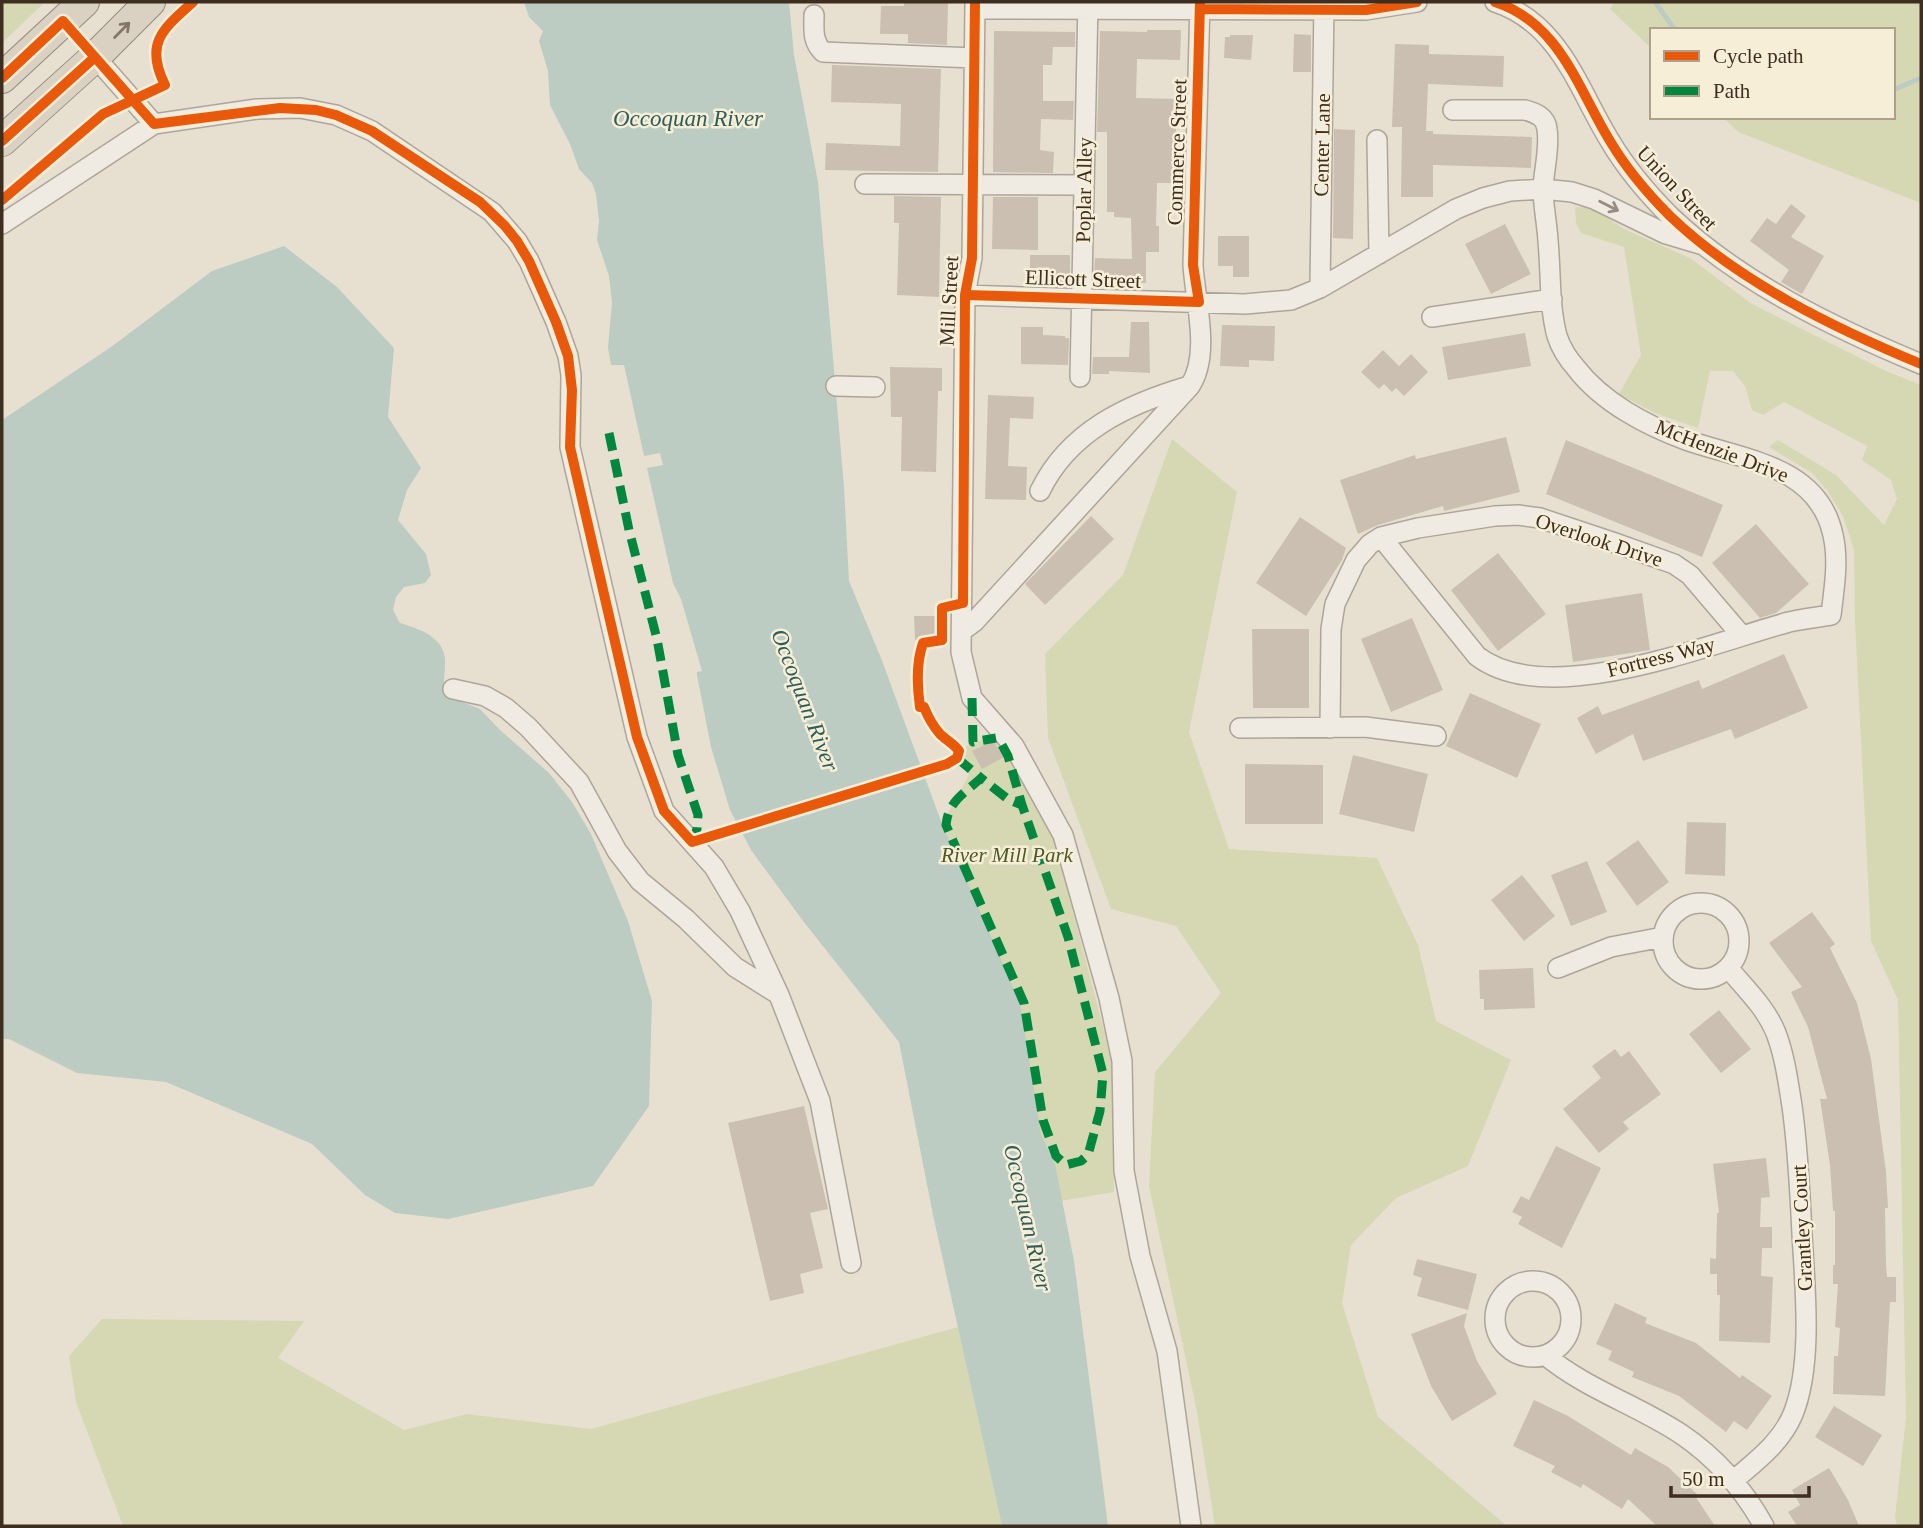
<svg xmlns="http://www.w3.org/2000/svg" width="1923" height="1528" viewBox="0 0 1923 1528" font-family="'Times New Roman',serif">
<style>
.green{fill:#d6d7b3}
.water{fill:#bcccc2}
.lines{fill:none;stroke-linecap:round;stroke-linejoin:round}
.stream{stroke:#bcccc2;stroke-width:5}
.building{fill:#cbbfb2}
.minor-casing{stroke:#ada599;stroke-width:22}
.highway-casing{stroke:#928b80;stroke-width:32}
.minor{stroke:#efebe3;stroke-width:19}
.highway{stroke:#dad1c2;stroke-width:30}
.quiet{stroke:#00873e;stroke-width:9;stroke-dasharray:18 9;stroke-linecap:butt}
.cycleway-casing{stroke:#f7eed8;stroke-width:15}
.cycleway{stroke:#e8590c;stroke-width:10}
.oneway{stroke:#847769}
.oneway2{stroke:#968c82}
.labels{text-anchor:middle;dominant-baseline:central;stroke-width:5;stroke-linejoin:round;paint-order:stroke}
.street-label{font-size:21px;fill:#3d2e20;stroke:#f7eed8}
.park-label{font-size:21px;font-style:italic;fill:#4d5a26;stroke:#f7eed8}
.water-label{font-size:23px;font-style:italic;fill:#2f5d5a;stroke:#f7eed8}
</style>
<rect width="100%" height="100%" fill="#e7e0d1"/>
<path class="green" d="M2 2H45L2 43Z
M1614 2H1921V203L1738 132 1723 117H1893V30H1652V49L1610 9Z
M1575 207H1591L1624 229 1690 258 1752 304 1886 371 1921 385V1526H1897L1895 1517 1906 1418 1898 1000 1871 941 1855 622 1854 550 1843 516 1827 490 1812 473 1769 447 1778 440 1836 475 1884 525 1897 499 1891 480 1862 460 1867 446 1784 402 1763 415 1752 410 1745 386 1733 371H1710L1698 428 1655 413 1619 394 1641 355 1624 247 1581 233 1576 223Z
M1172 439 1237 492 1189 732 1229 849 1377 858 1418 945 1436 1021 1511 1060 1468 1166 1396 1198 1351 1245 1342 1303 1378 1417 1507 1526H1215L1197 1412 1149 1186 1155 1072 1221 993 1176 926 1111 909 1048 738 1045 654 1123 575Z
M1000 733 1055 843 1112 1061 1114 1192 1060 1201 1055 1164 1041 1134 942 824 969 775 957 750Z
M102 1319 304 1321 278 1358 404 1430 467 1414 591 1429 958 1327 1002 1526H123L76 1402 69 1356Z"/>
<path class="water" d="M524 2H789L794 55 818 182 844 487 849 581 881 658 942 824 1020 1003 1041 1134 1055 1164 1074 1261 1108 1526H1002L933 1215 899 1042 803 921 751 850 730 810 711 747 697 675V672L702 671 681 599 673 583 647 468 663 465 660 453 644 456 624 365H611L608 348 612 302 609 276 597 240 599 221 596 194 592 183 579 169 570 144 550 105 548 71 539 41 543 31 529 17Z
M284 246 337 287 394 348 388 417 421 468 407 490 398 520 426 554 431 575 425 583 404 587 396 597 393 610 400 623C420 629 447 638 445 664 445 680 442 679 447 696L480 709 500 730 549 773 572 802 591 834 628 921 652 1001 649 1106 593 1186 448 1219 395 1213 365 1195 312 1144 166 1082 77 1073 9 1039H2V420L111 347 212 271Z"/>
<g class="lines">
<path class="stream" d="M1655 2 1675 30
M1893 90 1921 78"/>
</g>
<path class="building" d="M904 2H948L947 45 908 43V34H880L881 6H904Z
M1147 30H1181L1180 60 1137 59 1136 98 1177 99V102H1181L1180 124H1177L1176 127 1175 183H1157L1156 226H1159V252H1146V283L1118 282V275L1094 274 1095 258 1132 259 1131 218 1114 217V212H1107V132H1097L1100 31 1147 32Z
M994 31 1075 32V47H1053L1052 65H1043V101H1074L1073 120 1041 119 1040 150 1054 152 1053 173 993 172Z
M1294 34 1311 35V72H1293Z
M1230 35H1253L1251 60 1224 58 1225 37H1230Z
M1395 44 1429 45V54L1504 56 1503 87 1428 84 1426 131H1433V134L1532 137 1531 168 1433 165V197H1401L1402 127H1392Z
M832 65 941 69 938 172 825 170 826 143 900 146 901 104 831 102Z
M1334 129 1355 130 1353 239 1333 238Z
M894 196 941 197 939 297 897 295 899 223H894Z
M993 197H1038V250L992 249Z
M1791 204 1806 216 1791 237 1824 256 1802 294 1781 282 1789 270 1750 241 1767 218 1776 224Z
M1505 224 1531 274 1491 294 1465 244Z
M1218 236H1249V277H1233V266H1218Z
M1030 255H1070V286L1030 285Z
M1131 322H1149L1150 373 1109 371V374H1092L1093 357H1129Z
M1222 325 1275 326 1274 361 1249 360V367L1220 366Z
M1021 327H1043V335L1065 336V338H1069L1068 365 1021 364Z
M1525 333 1531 366 1448 380 1442 347Z
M1383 350 1399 366 1411 354 1428 372 1404 396 1396 388 1392 392 1384 384 1379 389 1361 372Z
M890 367 942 368V391H938L936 472 901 471 902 417H891Z
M988 395 1034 397 1033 419 1010 418 1008 466 1027 467 1026 500 985 499Z
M1506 437 1520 492 1444 511 1443 506 1378 525 1358 534 1340 480 1415 455 1416 459Z
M1566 440 1723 505 1702 557 1546 494Z
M1091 516 1114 539 1045 605 1025 584Z
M1300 517 1346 548 1342 560 1306 616 1256 583Z
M1756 524 1809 584 1776 613 1760 618 1712 563Z
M1498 553 1546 614 1498 651 1451 590Z
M1642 593 1650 650 1573 662 1565 605Z
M914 616H935L936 639 915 640Z
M1412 618 1443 690 1391 712 1361 639Z
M1252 629H1309V708H1253Z
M1784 654 1808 708 1735 739 1731 729 1643 761 1633 734 1596 754 1577 718 1598 706 1602 715 1699 680 1702 689Z
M1470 693 1541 724 1517 778 1446 746Z
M993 741 1004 757 982 769 972 751Z
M1353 755 1428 774 1414 832 1339 814Z
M1245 764 1323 765V824H1245Z
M1687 822 1726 823 1725 876 1685 874Z
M1638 840 1669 882 1637 906 1606 863Z
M1587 861 1607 912 1571 926 1551 875Z
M1522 875 1555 916 1524 941 1491 900Z
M1812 912 1835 944 1830 948 1857 1003 1871 1059 1886 1172 1888 1208H1885L1886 1265 1887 1277H1896V1302H1890L1885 1396 1833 1394 1834 1356H1838L1840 1328 1835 1327 1838 1284H1833V1265H1835V1211H1833L1830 1165 1820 1099H1827L1808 1027 1791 992 1802 987 1769 943Z
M1533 968 1535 1008 1484 1010V999H1480L1479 970Z
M1719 1010 1751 1049 1721 1073 1689 1034Z
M1615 1049 1621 1057 1629 1051 1661 1094 1623 1122 1629 1129 1599 1153 1563 1109 1601 1078 1592 1066Z
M804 1106 828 1209 810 1213 823 1268 800 1274 804 1293 770 1301 728 1123Z
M1556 1146 1601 1168 1562 1248 1518 1224 1522 1217 1512 1212 1521 1196 1529 1200Z
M1766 1158 1770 1197 1761 1198 1760 1227H1772V1248H1762L1761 1276 1773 1277 1770 1343 1719 1341 1720 1295H1717V1274H1710V1258L1716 1259 1717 1213H1719L1713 1164Z
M1417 1259 1477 1274 1468 1310 1417 1296 1422 1278 1413 1275Z
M1615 1303 1647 1318 1645 1323 1696 1343 1740 1378 1742 1375 1772 1396 1747 1430 1734 1421 1726 1432 1679 1396 1632 1377 1634 1372 1608 1360 1612 1351 1596 1344Z
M1467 1313 1464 1326 1477 1361 1497 1394 1452 1421 1431 1386 1411 1334Z
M1534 1400 1568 1416 1631 1455 1635 1448 1668 1467 1697 1494 1695 1496 1715 1526H1657L1628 1499 1622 1509 1583 1484 1581 1488 1551 1472 1555 1466 1513 1446Z
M1834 1406 1882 1435 1863 1466 1815 1437Z
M1829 1468 1848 1500 1859 1526H1797L1788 1512 1800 1505 1792 1490Z"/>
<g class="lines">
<defs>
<path id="minor" d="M975 2 972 258 965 295 961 652 972 698 1014 746 1063 835 1109 998 1122 1061 1124 1171 1140 1256 1167 1351 1191 1526
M1495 2C1560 23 1578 89 1610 141 1626 168 1648 194 1670 216 1739 282 1834 328 1921 364
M975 9 1366 10 1417 2
M814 15C814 30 812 41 823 52L974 58
M95 57 154 124
M1377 140 1379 254
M865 184 1084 185
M2 224 154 124 257 109 300 108 336 115 372 131 492 212 517 241 529 261 556 322 568 356 571 375 570 447 637 737 664 811 714 867 740 911 779 995 820 1101 851 1263
M1320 288 1324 2
M965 295 1245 304 1291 300 1320 288 1456 209 1483 198 1510 191 1543 189 1572 192 1594 199 1666 234 1703 245
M1432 317 1552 299
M1080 377 1088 2
M836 386 875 387
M1040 491C1069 431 1128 404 1189 386
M1381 537 1477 656C1548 711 1710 643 1789 622 1803 619 1817 617 1831 615 1834 589 1839 561 1833 535 1818 465 1743 460 1686 440 1647 426 1602 402 1576 368 1568 359 1561 348 1557 336 1549 306 1551 272 1548 241 1547 223 1543 205 1543 188 1544 169 1550 148 1547 129 1546 117 1536 113 1525 110H1453
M962 631 974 622 1190 386C1211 354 1195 301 1193 265L1200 2
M453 689 485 696 506 708 528 727 579 782 617 851 640 881 686 919 735 967 778 994
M1240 728 1365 727 1436 736
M1330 728 1331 629 1335 604 1356 560 1370 544 1381 537 1418 528 1495 516 1518 515 1540 518 1615 543 1674 564 1690 575 1742 636
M1663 941a38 38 0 1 1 76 0a38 38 0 1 1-76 0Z
M1558 968 1611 947 1663 937
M1729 969C1746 989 1766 1008 1776 1033 1785 1057 1788 1081 1792 1106 1798 1149 1800 1191 1802 1234 1805 1287 1813 1365 1793 1414 1781 1443 1756 1461 1733 1481
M1495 1319a38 38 0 1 1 76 0a38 38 0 1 1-76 0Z
M1545 1355C1586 1389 1637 1405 1681 1434 1715 1457 1744 1490 1764 1526"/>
<path id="highway" d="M2 78 84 2
M2 141 95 57 150 2"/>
</defs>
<use href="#minor" class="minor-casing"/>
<use href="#highway" class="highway-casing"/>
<use href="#minor" class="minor"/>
<use href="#highway" class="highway"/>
<path class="quiet" d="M609 433 629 530 657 639 678 755 698 815 697 829 692 842
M972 698 973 742 996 738
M1002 745 1008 756 1022 805 1068 937 1103 1074 1100 1111 1088 1155 1081 1161 1066 1165 1056 1156 1043 1120 1024 1003 946 825C948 801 965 793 981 778L1009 800 1022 805
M957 758 981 778"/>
<defs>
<path id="cycleway" d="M1495 2C1560 23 1578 89 1610 141 1626 168 1648 194 1670 216 1739 282 1834 328 1921 364
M1200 9 1366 10 1417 2
M2 78 63 21 154 124 280 108 316 110 336 115 372 131 480 202 505 226 517 241 529 261 556 322 568 356 572 390 570 447 637 737 664 811 692 842 947 764 957 758 959 751C954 744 946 740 940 734 933 726 928 717 924 707H920C917 686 916 663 923 643L942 640V608L963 603 965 295 972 258 975 2
M2 141 95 57
M2 200 103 114 165 85C144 43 163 29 193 2
M965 295 1199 302 1193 265 1200 2"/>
</defs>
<use href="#cycleway" class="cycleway-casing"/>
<use href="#cycleway" class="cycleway"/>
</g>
<defs><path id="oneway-shaft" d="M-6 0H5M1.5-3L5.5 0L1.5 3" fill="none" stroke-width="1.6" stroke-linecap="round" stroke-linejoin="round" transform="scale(1.75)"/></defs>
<use class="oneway" href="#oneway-shaft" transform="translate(122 30) rotate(-45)"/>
<use class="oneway2" href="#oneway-shaft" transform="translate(1609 206) rotate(27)"/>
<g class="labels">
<g class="street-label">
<text transform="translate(1322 145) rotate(-89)">Center Lane</text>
<text transform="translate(1177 152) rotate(-88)">Commerce Street</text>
<text transform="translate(1677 188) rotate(47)">Union Street</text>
<text transform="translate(1084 190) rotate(-89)">Poplar Alley</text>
<text transform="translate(1083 279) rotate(2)">Ellicott Street</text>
<text transform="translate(949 301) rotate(-87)">Mill Street</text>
<text transform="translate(1722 451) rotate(21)">McHenzie Drive</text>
<text transform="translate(1599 540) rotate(18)">Overlook Drive</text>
<text transform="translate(1661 657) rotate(-14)">Fortress Way</text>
<text transform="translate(1802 1228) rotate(-93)">Grantley Court</text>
</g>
<g class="park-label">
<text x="1007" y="855">River Mill Park</text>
</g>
<g class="water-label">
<text x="688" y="118">Occoquan River</text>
<text transform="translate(805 700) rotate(69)">Occoquan River</text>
<text transform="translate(1028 1218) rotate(77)">Occoquan River</text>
</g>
</g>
<rect width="1923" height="1528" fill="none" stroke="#3d2e20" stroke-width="7"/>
<rect x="1650" y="28" width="245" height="91" fill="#f7eed8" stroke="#ada18e" stroke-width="2"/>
<rect x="1664" y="51" width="35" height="10" fill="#e8590c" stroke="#ada18e" stroke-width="2"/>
<text x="1713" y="63" font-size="21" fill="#3d2e20">Cycle path</text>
<rect x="1664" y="86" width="35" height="10" fill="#00873e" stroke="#ada18e" stroke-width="2"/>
<text x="1713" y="98" font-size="21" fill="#3d2e20">Path</text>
<path d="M1671 1486v10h138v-10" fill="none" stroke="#3d2e20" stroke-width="3.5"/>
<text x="1682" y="1486" font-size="21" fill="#3d2e20" stroke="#f7eed8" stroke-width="5" paint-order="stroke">50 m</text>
</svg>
